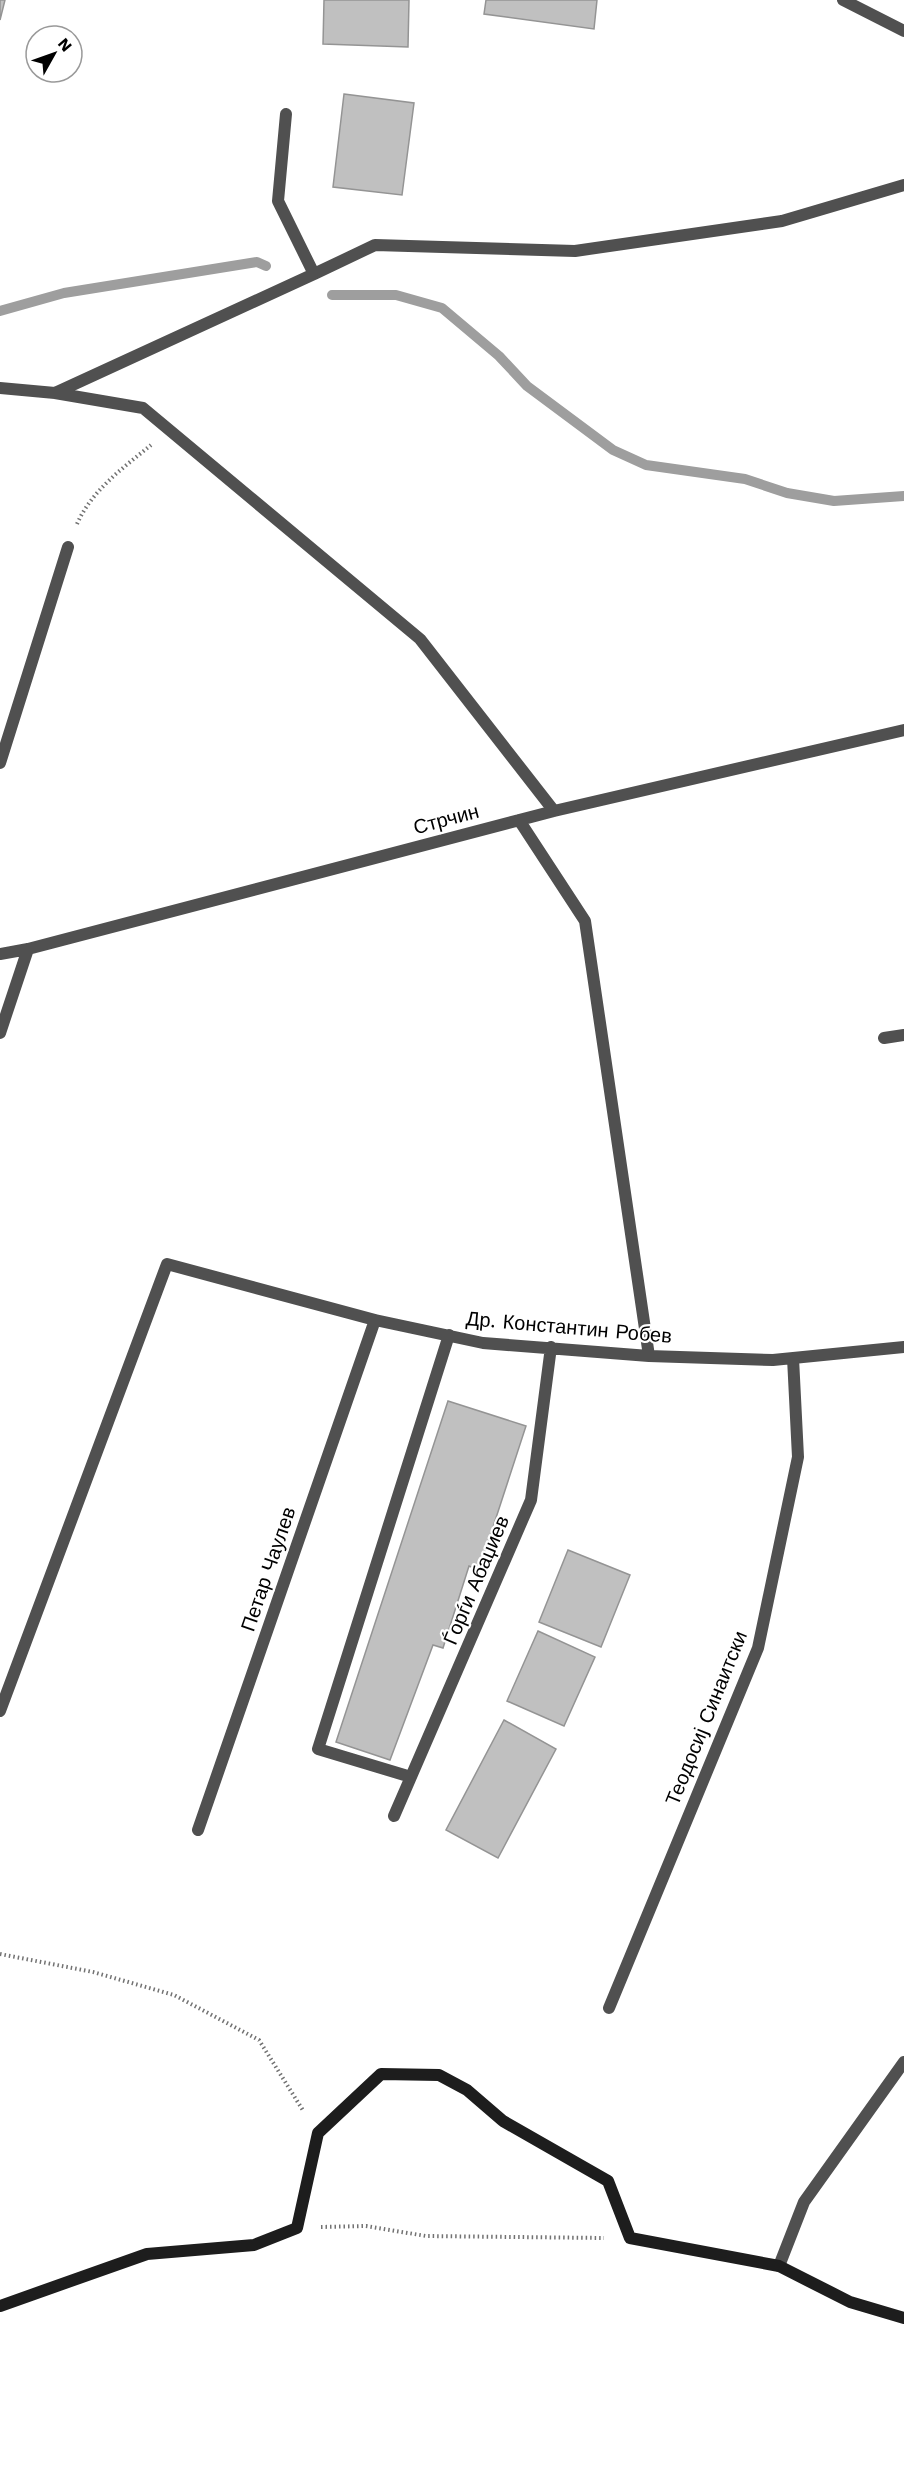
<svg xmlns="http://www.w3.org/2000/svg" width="904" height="2470" viewBox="0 0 904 2470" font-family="'Work Sans',sans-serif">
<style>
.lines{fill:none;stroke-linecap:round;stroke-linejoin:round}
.stream{stroke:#9e9e9e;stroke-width:10}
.building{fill:#c0c0c0;stroke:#949494;stroke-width:1.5}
.path{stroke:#727272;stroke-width:4;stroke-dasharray:1.5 3;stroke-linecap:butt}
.street{stroke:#505050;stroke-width:12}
.secondary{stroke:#1d1d1d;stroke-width:12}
.labels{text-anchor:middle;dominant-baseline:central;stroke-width:4.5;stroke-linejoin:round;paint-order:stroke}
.street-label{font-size:20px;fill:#000;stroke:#fff}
</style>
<rect width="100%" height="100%" fill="#fff"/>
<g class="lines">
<path class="stream" d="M332 295H396L442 308 499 356 527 386 613 450 646 465 745 479 787 493 834 501 904 496
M0 311 64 293 257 262 266 266"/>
</g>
<path class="building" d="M0 0H5L0 20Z
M324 0H409L408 47 323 44Z
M486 0H597L594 29 484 14Z
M344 94 414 103 402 195 333 187Z
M448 1401 526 1426 479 1570 469 1566 443 1648 433 1645 390 1760 336 1742Z
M568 1550 630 1575 601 1647 539 1622Z
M538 1631 595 1657 564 1726 507 1701Z
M504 1720 556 1749 498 1858 446 1830Z"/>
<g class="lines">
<path class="path" d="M77 524C92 490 123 468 151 445
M0 1954 93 1972 174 1995 259 2040 304 2112
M321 2227 366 2226 426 2236 604 2238"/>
<path class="street" d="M843 0 904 31
M286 114 278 201 314 274 375 245 575 251 782 221 904 185
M0 388 55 393 143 408 420 639 554 811
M55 393 314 274
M0 763 68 547
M519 820 585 921 649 1356
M0 954 28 949 554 811 904 730
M0 1033 28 949
M884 1038 904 1035
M0 1711 167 1264 375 1320 483 1343 649 1356 773 1360 904 1347
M411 1777 318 1749 449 1335
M394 1816 531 1500 551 1347
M198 1830 375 1320
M609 2008 758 1648 798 1457 793 1358
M779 2266 804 2202 904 2062"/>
<path class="secondary" d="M0 2306 147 2254 254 2245 297 2228 318 2133 381 2074 439 2075 467 2090 503 2121 608 2181 630 2238 779 2266 850 2302 904 2318"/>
</g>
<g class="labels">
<g class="street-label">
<text transform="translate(446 819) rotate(-15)">Стрчин</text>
<text transform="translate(569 1327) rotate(5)">Др. Константин Робев</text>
<text transform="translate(268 1569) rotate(-71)">Петар Чаулев</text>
<text transform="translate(476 1580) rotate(-67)">Ѓорѓи Абаџиев</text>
<text transform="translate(706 1718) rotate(-68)">Теодосиј Синаитски</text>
</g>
</g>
<g transform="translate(54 54) rotate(50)"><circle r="28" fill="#ffffff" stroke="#999999" stroke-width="1.5"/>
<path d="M0-4.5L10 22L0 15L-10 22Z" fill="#000000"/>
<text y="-9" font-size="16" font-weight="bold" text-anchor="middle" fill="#000000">N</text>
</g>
</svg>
